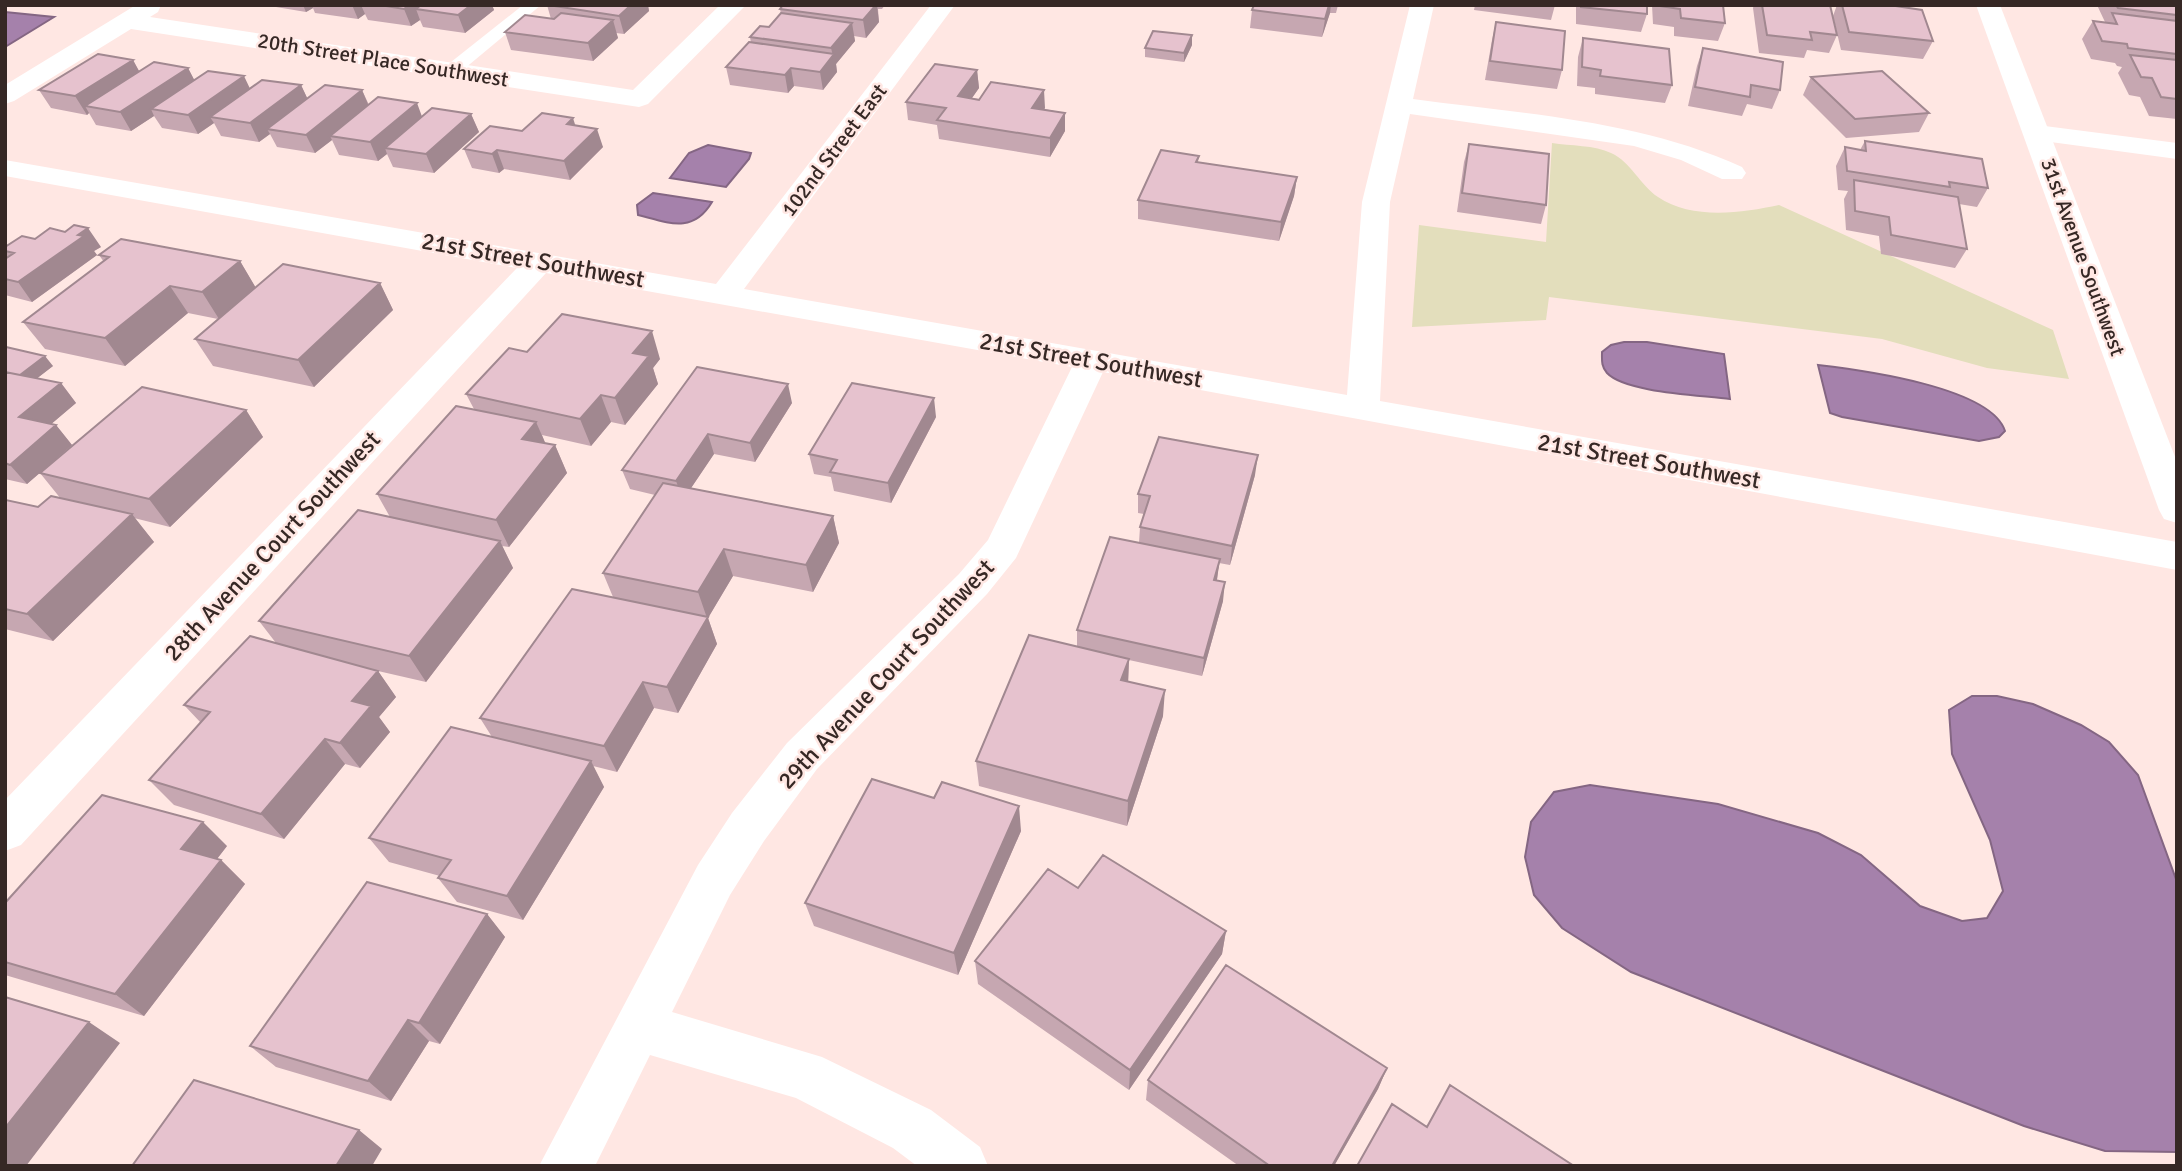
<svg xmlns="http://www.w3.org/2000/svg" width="2182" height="1171" viewBox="0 0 2182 1171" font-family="Signika,sans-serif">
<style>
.green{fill:#e3debc}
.water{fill:#a581ab;stroke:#846683;stroke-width:2}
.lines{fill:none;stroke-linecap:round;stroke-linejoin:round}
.service{fill:#fff;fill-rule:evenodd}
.minor{fill:#fff;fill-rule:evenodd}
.tertiary{fill:#fff;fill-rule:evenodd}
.wall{fill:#c6a7b1}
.shaded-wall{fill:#a18890}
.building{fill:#e6c2ce;stroke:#a18890;stroke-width:2}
.labels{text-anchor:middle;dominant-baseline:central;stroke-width:5;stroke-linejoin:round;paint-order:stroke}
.far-street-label{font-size:21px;fill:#362825;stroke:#ffe7e3}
.street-label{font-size:24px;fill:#362825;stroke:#ffe7e3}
</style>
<rect width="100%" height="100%" fill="#ffe7e3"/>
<path class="green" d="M1552 143C1570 146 1595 145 1611 153 1631 162 1640 185 1658 197 1691 220 1742 213 1779 205L2053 330 2069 379 1987 368 1882 339 1549 297 1546 320 1412 327 1419 225 1546 242Z"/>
<path class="water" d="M5 12 54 17 5 47Z
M708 145 751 153 749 159 726 187 670 178 689 153Z
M653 193 712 202C693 234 669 223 638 215L637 205Z
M1624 342H1647L1724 354 1730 399C1702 395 1626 393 1607 373 1601 366 1602 360 1602 352L1611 345Z
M1818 365C1861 370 1991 387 2005 431L1999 437 1979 441 1842 417 1830 413Z
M1972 696H1997L2033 704 2081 725 2109 742 2138 775 2177 882V1152L2105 1151 2024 1126 1631 972 1562 928 1534 895 1525 857 1531 822 1554 792 1590 785 1718 804 1818 833 1861 855 1920 906 1962 921 1987 918 2003 891 1990 840 1952 754 1949 710Z"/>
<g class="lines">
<path class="service" d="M523 5H541L458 74H446L443 70 446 66Z"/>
<path class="minor" d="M136 5H161L158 12 150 17 633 90 720 5H746L648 104 639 107 131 29 14 101 5 104V85Z
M931 5H955L744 289 1347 395 1362 202 1410 5H1434L1413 99C1524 114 1639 120 1742 167L1746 173 1742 179H1722L1681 160 1634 146 1410 114 1390 202 1380 401 2177 542V570L1103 372 1016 558 987 594 817 769 764 841 730 895 672 1012 822 1057 931 1110 980 1147 988 1166H917L893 1148 796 1098 650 1055 595 1166H539L698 865 732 813 787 743 959 574 988 540 1072 367 546 273 21 845 5 851V800L517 268 5 176V160L716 284Z
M2037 125 2177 143V159L2028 139 2024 133 2028 127Z"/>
<path class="tertiary" d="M1976 5H2000L2177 462V523L2164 519 2159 510Z"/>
</g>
<path class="wall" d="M264 5H492L494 10 465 33 423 27 420 20 411 26 368 20 365 14 358 19 315 13 313 8 306 12Z
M547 5H656L654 6H648L649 11 624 34 616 33 618 38 593 61 511 50 505 32 551 19Z
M783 5H885L882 9H878L879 22 866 38 854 36 855 41 836 64 837 72 823 90 794 86 788 93 730 85 726 67 751 43 750 37 769 27 781 14 780 9Z
M1254 5H1338L1336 13H1330L1322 37 1250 28 1252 10Z
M1475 5H1555L1551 20 1474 10Z
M1576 5H1647V14L1641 32 1576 24Z
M1652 5H1723L1725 23 1718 41 1674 36V27L1653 24Z
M1754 5H1830L1837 35 1829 53 1807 50 1804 58 1759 53 1753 8Z
M1837 5H1889L1933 41 1923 59 1841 50 1833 16Z
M2097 5H2177V119L2149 116 2140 97 2129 95 2118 73 2122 67 2117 66 2115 63 2091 59 2082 39 2093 21 2105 22Z
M1496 22 1562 70 1557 89 1485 80 1492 40Z
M1583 38 1672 85 1665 103 1595 94V88L1577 86 1578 57Z
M1192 45 1184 62 1145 57V48Z
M1703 48 1780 90 1772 109 1747 104 1742 116 1688 106 1697 66Z
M133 60 139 72 188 68 194 80 250 88 301 85 307 98 362 90 369 105 422 116 471 114 479 132 434 173 393 167 387 154 378 161 339 155 332 140 315 153 277 147 270 134 259 142 221 136 214 123 198 134 162 128 154 116 131 131 96 125 89 113 87 115 51 108 39 90Z
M977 70 979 88 972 98 1045 108 1044 109 1065 113V131L1050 157 939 139 937 125 908 120 906 102Z
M1811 77 1929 113 1919 132 1846 138 1803 95Z
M576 125 603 147 570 180 504 169 499 173 472 168 464 149 522 131Z
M1865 141 1988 188 1977 207 1959 204 1967 249 1955 268 1881 254 1879 236 1846 230 1844 199 1848 191 1838 190 1836 166 1845 147 1860 150Z
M1469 144 1546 205 1541 224 1457 212 1464 162Z
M1199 156 1198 162 1297 177 1294 196 1279 241 1138 219V200Z
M35 239 101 247 94 251 97 255 32 302 5 295V259L7 258 5 256V247Z
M99 255 240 261 255 287 380 283 393 310 314 387 213 366 195 339 218 319 188 313 125 366 45 349 23 322 104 262Z
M5 348 53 366 37 378 61 383 76 403 51 424 56 425 72 445 27 484 5 479Z
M527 352 660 359 653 368 658 384 625 425 611 422 591 446 542 435 545 443 555 445 567 473 509 547 502 546 513 568 426 682 378 671 396 697 379 717 390 732 360 768 345 764 284 839 174 805 149 780 201 723 184 705 276 643 259 621 390 517 377 494 474 409 466 394Z
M697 367 792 403 755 462 714 454 691 488 833 516 839 543 813 592 733 576 708 618 717 644 678 713 654 708 617 772 593 766 604 787 523 920 457 902 438 878 440 876 389 862 369 838 492 737 480 718 613 597 603 573 655 495 630 489 622 470Z
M246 410 263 437 170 527 134 518 154 542 53 641 5 629V501L38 507 61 499 40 473Z
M936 417 891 503 834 491 831 477 814 474 809 454Z
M1255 475 1230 565 1219 563 1217 580 1223 601 1202 676 1129 660 1128 682 1163 716 1127 826 979 786 976 761 1077 647V630L1139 543 1140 527 1144 514 1138 513V494Z
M1021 831 958 975 814 926 805 903Z
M227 846 217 859 221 860 245 884 144 1016 5 975V903Z
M1078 888 1226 931 1222 954 1129 1090 978 984 975 961Z
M487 914 505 937 440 1044 429 1041 391 1101 276 1067 250 1046Z
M1387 1068 1378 1089 1334 1166H1239L1146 1100 1148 1080Z"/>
<path class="shaded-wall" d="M303 5H312L313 8 306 12Z
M352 5H361L365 14 358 19Z
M409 5H439L416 9 420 20 411 26 404 9Z
M471 5H492L494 10 465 33 458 15Z
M631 5H648L649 11 624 34 619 16Z
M876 5H877L879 22 866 38 863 20Z
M1329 5H1331L1330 13 1322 37 1325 19Z
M613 20 618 38 593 61 588 43Z
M852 23 855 41 836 64 837 72 823 90 820 72 833 56 831 48Z
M1192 35V45L1184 62V53Z
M133 60 143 78 85 106 89 113 87 115 75 96Z
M188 68 198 87 151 109 154 116 131 131 120 112Z
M791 68 794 86 788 93 785 75Z
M977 70 979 88 960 115 958 96Z
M244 76 253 95 210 117 214 123 198 134 188 115Z
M301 85 310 104 267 129 270 134 259 142 250 123Z
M362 90 370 109 330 136 332 140 315 153 306 135Z
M1044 90 1045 108 1033 126 1032 108Z
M417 103 424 122 385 148 387 154 378 161 370 142Z
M1065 113V131L1050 157V138Z
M471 114 479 132 434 173 426 154Z
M573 118 579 137 567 124Z
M597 129 603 147 570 180 564 161Z
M497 150 504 169 499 173 492 154Z
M1297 177 1294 196 1279 241 1281 222Z
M88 228 101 247 94 251 97 255 32 302 18 282Z
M240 261 256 288 219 319 202 292Z
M380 283 393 310 314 387 298 360Z
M170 286 188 313 125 366 105 338Z
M652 331 660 359 653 368 658 384 625 425 615 398 633 353Z
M45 356 53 366 26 387 18 377Z
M61 383 76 403 36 437 19 417Z
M788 384 792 403 755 462 750 443Z
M601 395 611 422 591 446 580 419Z
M934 398 936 417 891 503 888 483Z
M246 410 263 437 170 527 149 499Z
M536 422 548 449 522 439Z
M56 425 72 445 27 484 10 465Z
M708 434 714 454 683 500 676 481Z
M555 445 567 473 509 547 496 520Z
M1258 455 1255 475 1230 565 1232 546Z
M132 514 154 542 53 641 27 614Z
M833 516 839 543 813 592 806 565Z
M500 541 513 568 426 682 409 656Z
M724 549 733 576 708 618 717 644 678 713 667 687 707 618 698 592Z
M1220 559 1217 579 1211 599 1214 580Z
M1225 582 1223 601 1202 676 1204 658Z
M1129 659 1128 685 1121 680Z
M378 671 396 697 379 717 390 732 360 768 340 743 352 701Z
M643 682 654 708 617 772 604 746Z
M1165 690 1163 716 1127 826 1128 801Z
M325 739 345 764 284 839 261 814Z
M591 761 604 787 523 920 507 896Z
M1019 806 1021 831 958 975 954 953Z
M203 822 227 846 206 873 181 849Z
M221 860 245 884 144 1016 115 994Z
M487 914 505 937 440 1044 419 1023Z
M1226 931 1222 954 1129 1090 1130 1070Z
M408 1020 429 1041 391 1101 368 1081Z
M89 1022 120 1043 26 1166H5V1128Z
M1387 1068 1378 1089 1334 1166H1332Z
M359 1130 382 1149 372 1166H336Z"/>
<path class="building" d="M380 5H409L404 9Z
M421 5H471L458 15 416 9Z
M548 5H631L619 16Z
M783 5H876L863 20 780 9Z
M1254 5H1329L1325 19 1252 10Z
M1581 5H1647V14L1581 7Z
M1659 5H1723L1725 23 1681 18 1680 9 1659 6Z
M1762 5H1830L1837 35 1810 32 1812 40 1767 35Z
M1842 5H1889L1922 10 1933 41 1849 32Z
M2116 5H2177V15L2118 8Z
M561 13 613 20 588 43 505 32 525 15 554 19Z
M781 13 852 23 831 48 750 37 760 26 769 27Z
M2112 13 2177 21V54L2128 48 2127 44 2102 41 2093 21 2117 24Z
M1496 22 1565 31 1562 70 1490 61Z
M1153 31 1192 35 1184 53 1145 48Z
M1583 38 1669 49 1672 85 1600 76 1601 70 1582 67Z
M749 42 834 54 820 72 791 68 785 75 726 67Z
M1703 48 1783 62 1780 90 1751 85 1750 97 1695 87Z
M98 54 133 60 75 96 39 90Z
M2130 55 2177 60V99L2161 97 2152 78 2141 77Z
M154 62 188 68 120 112 85 106Z
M935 64 977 70 958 96 979 100 991 82 1044 90 1032 108 1065 113 1050 138 937 120 946 108 906 102Z
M208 71 244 76 188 115 151 109Z
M1882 71 1929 113 1855 119 1811 77Z
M262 80 301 85 250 123 210 117Z
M325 85 362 90 306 135 267 129Z
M378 97 417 103 370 142 330 136Z
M432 108 471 114 426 154 385 148Z
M542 113 573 118 567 124 597 129 564 161 497 150 492 154 464 149 490 126 522 131Z
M1865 141 1982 159 1988 188 1949 182 1950 187 1847 171 1845 147 1866 151Z
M1469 144 1549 154 1546 205 1462 193Z
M1161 150 1199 156 1196 162 1297 177 1281 222 1138 200Z
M1854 180 1958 197 1967 249 1891 235 1889 217 1855 211Z
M74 225 88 228 78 235 84 236 18 282 5 279V259L14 253 5 251V247L22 236 35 239 50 228 65 232Z
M121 239 240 261 202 292 170 286 105 338 23 322 109 257 99 255Z
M283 264 380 283 298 360 195 339Z
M562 314 652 331 633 353 649 356 615 398 601 395 580 419 466 394 509 348 527 352Z
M6 347 45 356 20 375 5 372V348Z
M697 367 788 384 750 443 708 434 676 481 622 470Z
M5 372 61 383 19 417 56 425 10 465 5 463Z
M852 383 934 398 888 483 830 472 837 460 809 454Z
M142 387 246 410 149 499 40 473Z
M456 406 536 422 522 439 555 445 496 520 377 494Z
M1159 437 1258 455 1232 546 1140 527 1150 496 1138 494Z
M663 483 833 516 806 565 724 549 698 592 603 573Z
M51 496 132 514 27 614 5 609V501L6 500 38 507Z
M358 510 500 541 409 656 259 621Z
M1110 537 1220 559 1214 580 1225 582 1204 658 1077 630Z
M572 589 708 617 667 687 643 682 604 746 480 718Z
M1029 635 1129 659 1121 680 1165 690 1128 801 976 761Z
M250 636 378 671 352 701 371 706 340 743 325 739 261 814 149 780 210 712 184 705Z
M451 727 591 761 507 896 438 878 451 860 369 838Z
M872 779 934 798 942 782 1019 806 954 953 805 903Z
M102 795 203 822 181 849 221 860 115 994 5 962V903Z
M1103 855 1226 931 1130 1070 975 961 1048 869 1078 888Z
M367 882 487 914 419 1023 408 1020 368 1081 250 1046Z
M1226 965 1387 1068 1332 1166H1270L1148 1080Z
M5 997 89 1022 5 1128Z
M194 1080 359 1130 336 1166H132Z
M1450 1085 1574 1166H1357L1392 1104 1427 1127Z"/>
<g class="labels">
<g class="far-street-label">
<text transform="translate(383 60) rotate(9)">20th Street Place Southwest</text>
<text transform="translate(834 150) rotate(-53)">102nd Street East</text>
<text transform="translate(2083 257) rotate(70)">31st Avenue Southwest</text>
</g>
<g class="street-label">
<text transform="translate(533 260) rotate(10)">21st Street Southwest</text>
<text transform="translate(1091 360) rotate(10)">21st Street Southwest</text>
<text transform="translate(1649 461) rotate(10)">21st Street Southwest</text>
<text transform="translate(272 546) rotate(-47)">28th Avenue Court Southwest</text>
<text transform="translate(886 674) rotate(-47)">29th Avenue Court Southwest</text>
</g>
</g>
<rect width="2182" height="1171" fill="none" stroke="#362825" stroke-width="14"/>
</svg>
